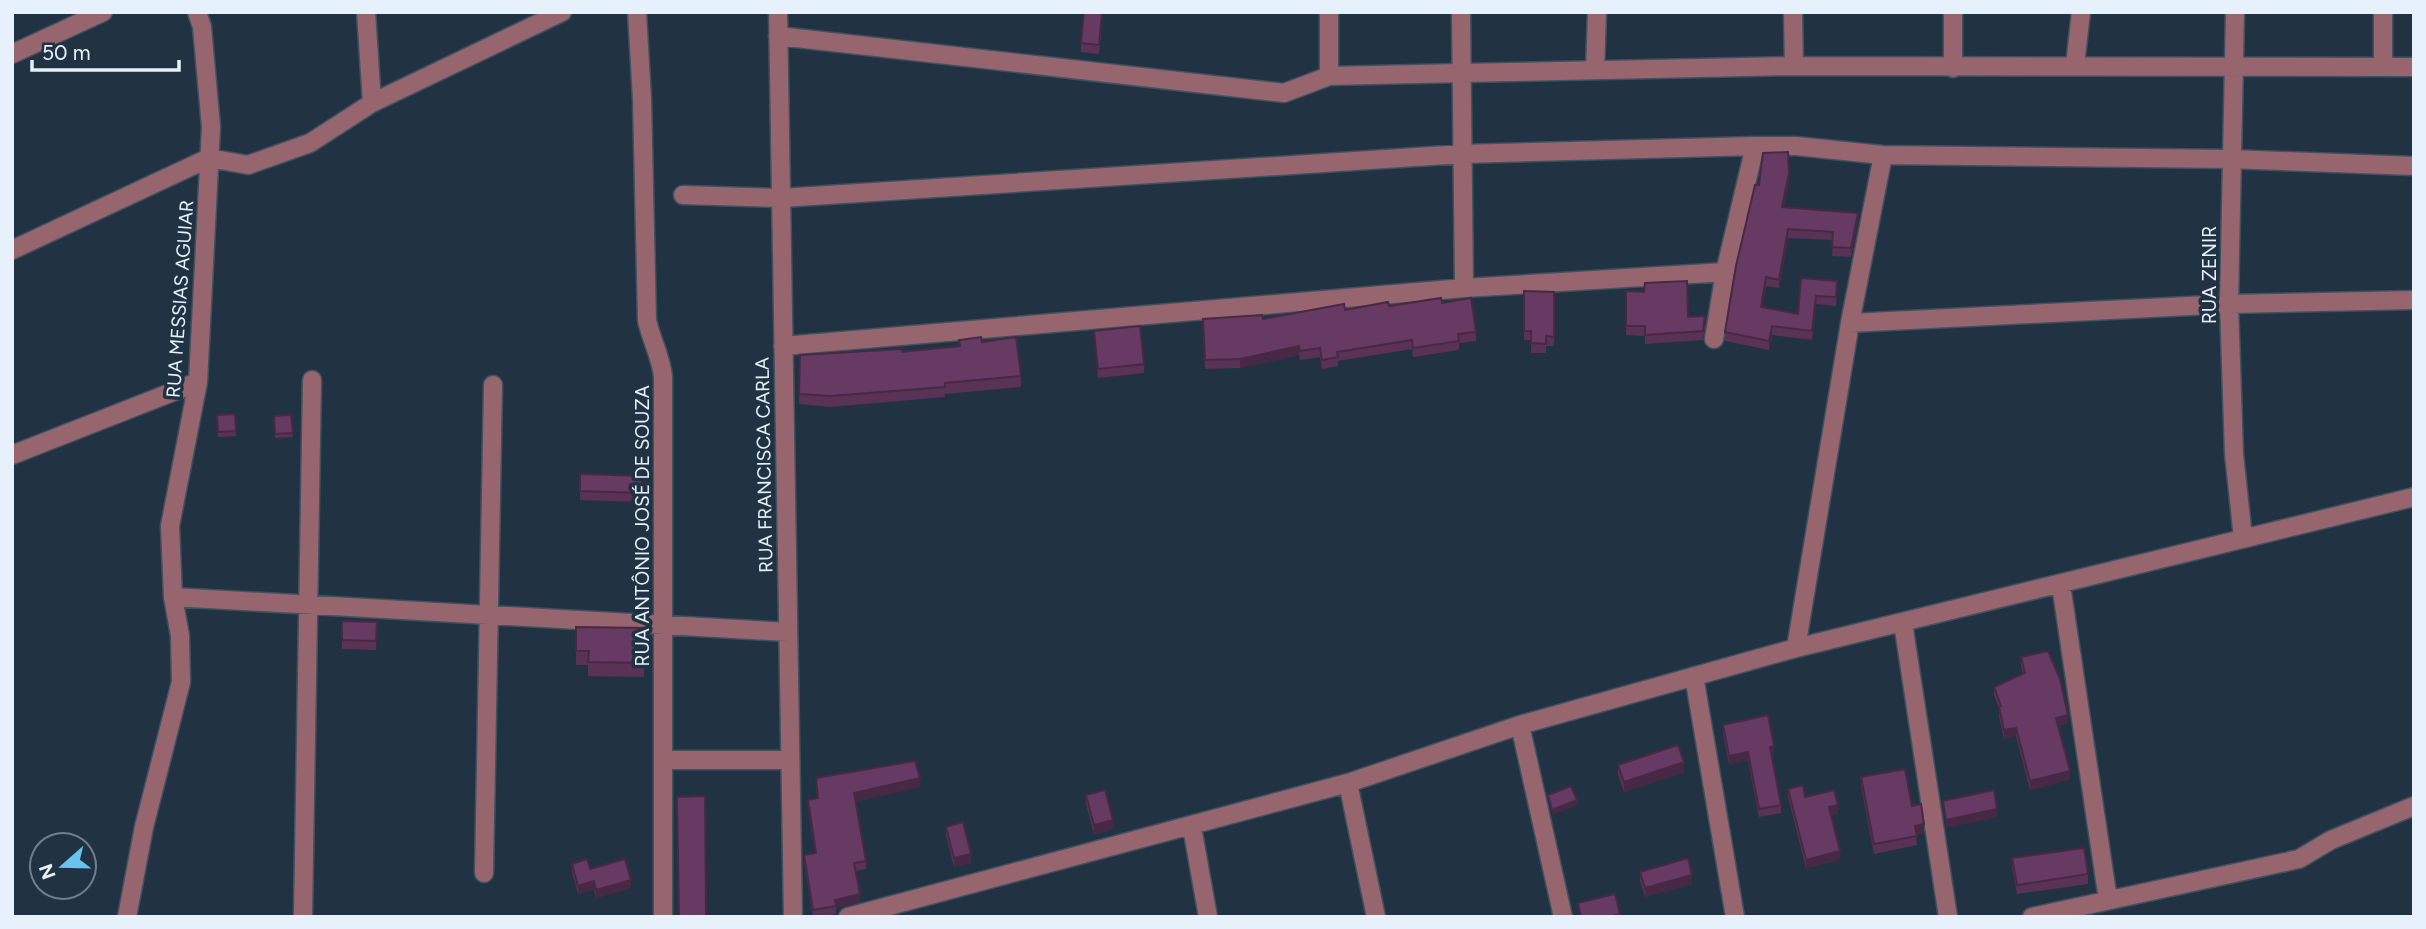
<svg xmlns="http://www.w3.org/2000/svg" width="2426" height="929" viewBox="0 0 2426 929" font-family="Figtree,sans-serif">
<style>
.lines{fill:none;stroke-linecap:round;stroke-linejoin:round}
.minor-casing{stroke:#415160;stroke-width:21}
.minor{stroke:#97656e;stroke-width:18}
.wall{fill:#593255}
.shaded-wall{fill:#482945}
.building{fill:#673a63;stroke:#482945;stroke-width:2}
.labels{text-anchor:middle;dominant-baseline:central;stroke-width:7;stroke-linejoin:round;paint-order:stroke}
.street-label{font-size:19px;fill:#e6f1fb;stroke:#213343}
</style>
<rect width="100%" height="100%" fill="#213343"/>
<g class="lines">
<defs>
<path id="minor" d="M366 12 372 103
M637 12 642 99 647 320C651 340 661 356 663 377V917
M778 12 793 917
M1329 12V76
M1461 12 1464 288
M1793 12 1794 66
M1953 12V68
M2235 12 2229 304 2234 454 2243 538
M778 36 1284 93 1329 76 1461 73 1794 66 2414 67
M12 54 103 12
M2075 65 2081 12
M2383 66V12
M1595 70 1597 12
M683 195 781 198 1462 154 1755 146H1796L1883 155 2230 159 2414 166
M12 250 209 158 248 165 310 143 372 103 562 12
M1850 323 2229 304 2414 300
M1714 339 1725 272 1755 146
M783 346 1464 288 1725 272
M12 455 198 382
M2061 585 2108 900
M173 597 788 632
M1903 623 1948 917
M1796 648 1850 323 1883 155
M1694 676 1735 917
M1520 725 1563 917
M663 760H790
M1348 783 1376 917
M1192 827 1208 917
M484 873 493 385
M303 915 312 380
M127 917 144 827 181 682 180 636 173 597 170 526 198 382 211 127 202 27 197 12
M848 917 1348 783 1520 725 1796 648 2414 497
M2032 917 2299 859 2331 840 2414 806"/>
</defs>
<use href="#minor" class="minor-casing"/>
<use href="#minor" class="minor"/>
</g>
<path class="wall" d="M1102 22 1099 54 1081 52V43Z
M1789 181 1784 207 1858 221 1851 257 1832 256 1833 240 1788 238 1779 288 1766 286 1762 307 1798 314 1801 278 1837 289 1836 306 1816 304 1812 340 1772 335 1769 350 1725 341V332L1759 185Z
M1524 291 1554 292V346H1546V353H1531V340H1524Z
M1626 291 1705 325 1703 340 1645 344V336L1626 335Z
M1442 303 1476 332V341L1459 343V350L1413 357 1412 349 1338 361V366L1322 369 1320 357 1300 360 1299 355 1240 368 1205 369 1203 319H1263L1389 306Z
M1094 331 1144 364V373L1098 378Z
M959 340 982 342 1021 376V387L945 394V397L830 407 799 404 800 355 902 352 959 346Z
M235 414 236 436 218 437 217 415Z
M291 415 293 437 275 438 274 416Z
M580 474 642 476V502L580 500Z
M342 621 377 622 376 650 342 649Z
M576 627 645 628 644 677 588 676V665H576Z
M2021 657 2068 723 2058 726 2070 779 2030 790 2016 736 2004 739 1999 716V708L1994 695V687L2023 674 2021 666Z
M1723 725 1774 754 1771 755 1781 805V813L1759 817 1748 760 1729 764 1723 734Z
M1618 765 1684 772 1624 792 1618 774Z
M1861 777 1912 806 1924 833 1916 835 1917 845 1874 854 1861 786Z
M816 778 920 787 856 801 866 861V869L856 871 860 902 836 908V914L823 917H813L804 863V855L815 853 808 808V800L817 799Z
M1788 789 1838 813 1831 815 1840 860 1806 868 1788 797Z
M1086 795 1113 829 1094 834 1086 804Z
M946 827 971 863 954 867 946 836Z
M2012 858 2088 874V884L2017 894 2012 867Z
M572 864 590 869 631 888 596 898 594 889 578 894 572 872Z
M1640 872 1692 884 1645 897 1640 881Z"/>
<path class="shaded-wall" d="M1789 173V181L1782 216V207Z
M1858 213V221L1851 257V248Z
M1788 229V238L1779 288V280Z
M1766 277V286L1761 316V307Z
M1816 296V304L1812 340V331Z
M1772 326V335L1769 350V341Z
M1299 346V355L1240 368V359Z
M2068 715V723L2056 726V718Z
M2016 728V736L2004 739V730Z
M1774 746V754L1770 755V747Z
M1748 752V760L1729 764V756Z
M1684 762V772L1624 792V782Z
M2070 771V779L2030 790V781Z
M920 778V787L854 802V793Z
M1577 800V805L1552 815V810Z
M1838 805V813L1829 816V807Z
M1997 809V817L1946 828V820Z
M1113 820V829L1094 834V825Z
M1924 824V833L1915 835V826Z
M1840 851V860L1806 868V860Z
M971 854V863L954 867V858Z
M1692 875V884L1645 897V888Z
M631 880V888L596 898V890Z
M594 881V889L578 894V886Z
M860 894V902L836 908 835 900Z"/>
<path class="building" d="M1084 12 1102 13 1099 45 1081 43Z
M1788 152 1789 173 1782 207 1858 213 1851 248 1832 247 1833 232 1788 229 1779 280 1766 277 1761 307 1798 314 1801 278 1837 281 1836 297 1816 296 1812 331 1772 326 1769 341 1725 332 1736 266 1755 185H1759L1763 153Z
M1687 281 1688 317 1705 316 1703 331 1645 335V326H1626V291L1644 292 1645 283Z
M1524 291 1554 292V337L1546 336V344L1531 343V331H1524Z
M1441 298 1442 303 1471 298 1476 332 1458 334 1459 341 1413 348 1412 340 1337 352 1338 357 1322 360 1320 348 1300 351 1299 346 1240 359 1205 360 1203 319 1262 315 1263 319 1344 304 1345 310 1388 302 1389 306Z
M1140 326 1144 364 1098 369 1094 331Z
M981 337 982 342 1016 337 1021 376 945 383V387L830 396 799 394 800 355 902 349V352L960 346 959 340Z
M235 414 236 431 218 432 217 415Z
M291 415 293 433 275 434 274 416Z
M580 474 642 476V493L580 491Z
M342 621 377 622 376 641 342 640Z
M576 627 645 628 644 663 588 662 589 651H576Z
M2048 651 2060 679 2068 715 2056 718 2070 771 2030 781 2016 728 2004 730 1999 707 2001 706 1994 687 2025 673 2021 657Z
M1768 715 1774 746 1770 747 1781 805 1759 809 1748 752 1729 756 1723 725Z
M1678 745 1684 762 1624 782 1618 765Z
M915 761 920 778 854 793 866 861 854 863 860 894 835 900 836 906 813 910 804 855 816 853 808 800 818 798 816 778Z
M1905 769 1912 806 1921 804 1924 824 1915 826 1917 836 1874 844 1861 777Z
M1803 785 1805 797 1834 790 1838 805 1829 807 1840 851 1806 860 1788 789Z
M1571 786 1577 800 1552 810 1548 795Z
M1105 790 1113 820 1094 825 1086 795Z
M1994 790 1997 809 1946 820 1943 801Z
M705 796 706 917H679L677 797Z
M963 822 971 854 954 858 946 827Z
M2084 848 2088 874 2017 885 2012 858Z
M1688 858 1692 875 1645 888 1640 872Z
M587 859 590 869 625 859 631 880 596 890 594 881 578 886 572 864Z
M1615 894 1620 914 1609 917H1581L1578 903Z"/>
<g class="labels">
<g class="street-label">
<text transform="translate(2209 275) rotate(-90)">RUA ZENIR</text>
<text transform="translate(180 299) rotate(-86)">RUA MESSIAS AGUIAR</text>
<text transform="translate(764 465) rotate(-91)">RUA FRANCISCA CARLA</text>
<text transform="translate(642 526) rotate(-90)">RUA ANTÔNIO JOSÉ DE SOUZA</text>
</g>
</g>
<rect width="2426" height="929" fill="none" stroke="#e6f1fb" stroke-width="28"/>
<g transform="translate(63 866) rotate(250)"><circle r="33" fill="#213343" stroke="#707f8d" stroke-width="2"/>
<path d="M0-5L12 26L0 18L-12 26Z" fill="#67c4f0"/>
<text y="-10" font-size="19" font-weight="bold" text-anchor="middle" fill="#e6f1fb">N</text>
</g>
<path d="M32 60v10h147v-10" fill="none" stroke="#e6f1fb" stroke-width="3.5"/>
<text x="42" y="60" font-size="21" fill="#e6f1fb" stroke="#213343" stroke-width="5" paint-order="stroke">50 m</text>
</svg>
